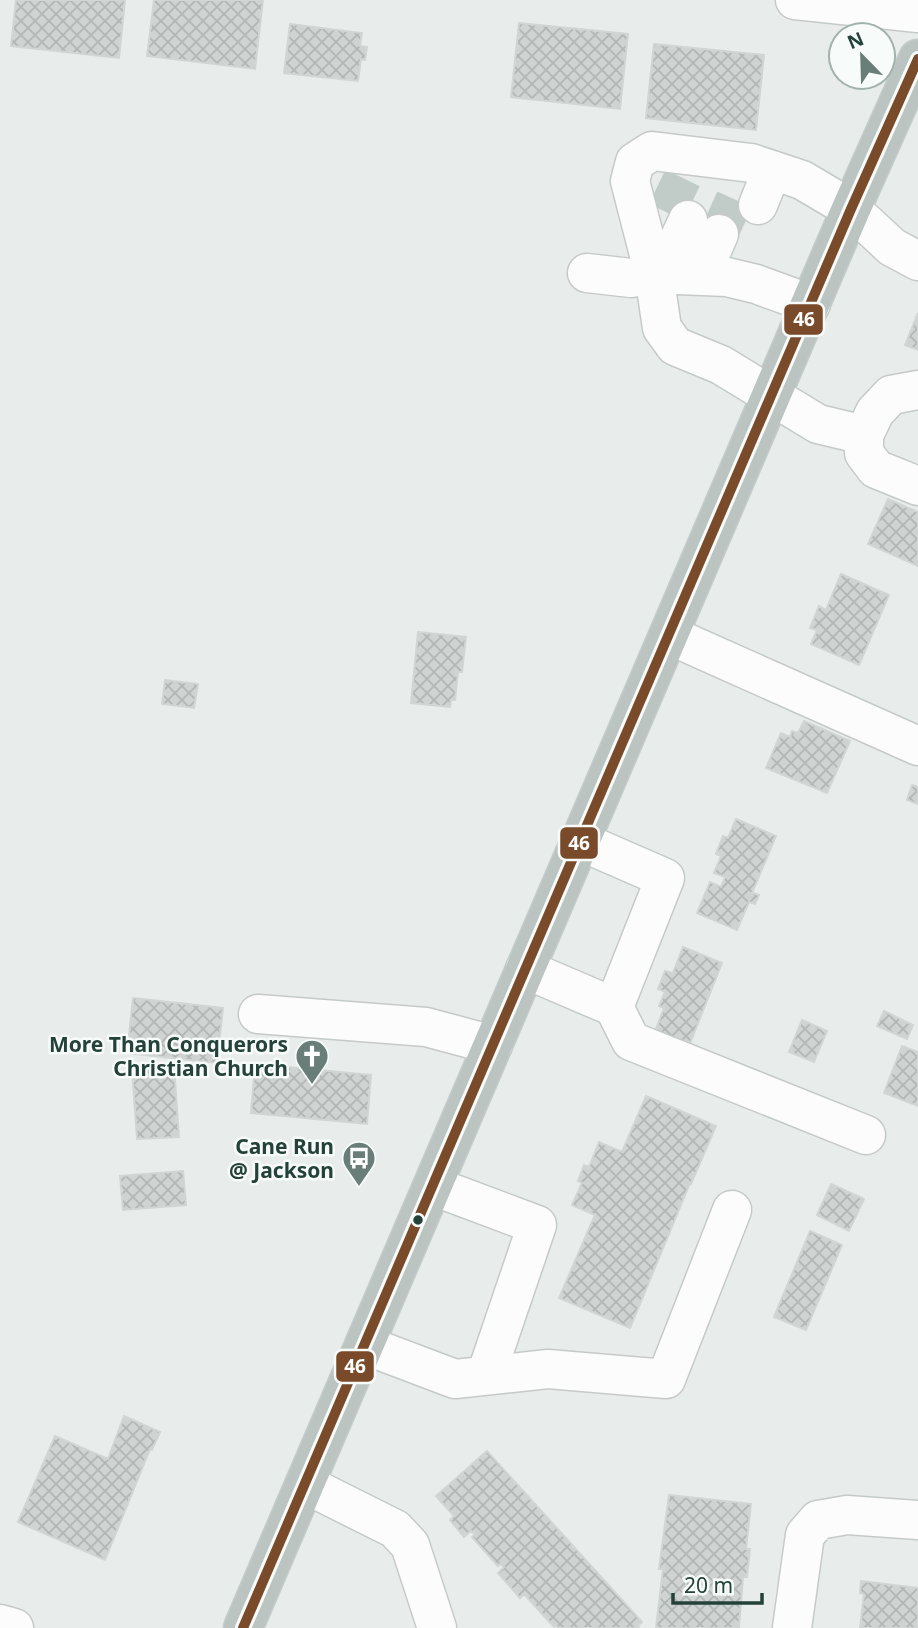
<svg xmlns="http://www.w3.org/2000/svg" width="918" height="1628" viewBox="0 0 918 1628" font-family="'Noto Sans',sans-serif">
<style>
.building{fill:url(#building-cross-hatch);stroke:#d1d6d4;stroke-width:2}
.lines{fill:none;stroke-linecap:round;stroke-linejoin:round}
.minor-tunnel{stroke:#c1cbc8;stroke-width:38;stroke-dasharray:38 19;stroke-linecap:butt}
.minor-casing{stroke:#c5cac8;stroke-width:41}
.highway-casing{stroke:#c3ccc9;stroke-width:41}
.minor{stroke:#fcfcfc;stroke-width:38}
.highway{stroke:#bcc4c2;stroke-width:38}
.bus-1-casing{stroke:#f7fbf9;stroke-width:16}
.bus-1{stroke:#7a4b2a;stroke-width:10}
.bus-dot{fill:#24423a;stroke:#f7fbf9;stroke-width:2.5}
.labels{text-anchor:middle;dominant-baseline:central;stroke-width:5;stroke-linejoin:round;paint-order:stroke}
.poi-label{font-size:21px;font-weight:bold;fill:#24423a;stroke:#f7fbf9;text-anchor:end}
.line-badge{stroke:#f7fbf9;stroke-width:2.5}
.badge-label{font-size:19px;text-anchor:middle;font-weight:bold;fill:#fff}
</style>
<defs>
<pattern id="building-cross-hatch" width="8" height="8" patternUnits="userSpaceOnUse" patternTransform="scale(1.75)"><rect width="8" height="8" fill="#cfd4d2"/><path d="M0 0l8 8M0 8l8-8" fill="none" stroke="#b2b7b5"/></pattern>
</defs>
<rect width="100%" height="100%" fill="#e8edeb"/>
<path class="building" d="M16 0H125L119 58 11 46Z
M154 0H263L255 69 147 56Z
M519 23 628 34 620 109 511 97Z
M290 24 362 33 360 46 367 47 365 60 361 59 358 81 284 73Z
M654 44 764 55 756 130 646 118Z
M918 313V350L905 345Z
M888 499 918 512V566L868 544Z
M841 574 889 595 859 665 811 644 817 630 810 628 819 606 826 610Z
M418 632 466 637 462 672H458L455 700H451L450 707 411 703Z
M165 680 198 684 194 708 162 704Z
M804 721 850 741 827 793 766 768 781 733 790 737 792 731 798 733Z
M912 785 918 787V804L907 800Z
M736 819 776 836 752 893 759 895 755 904 749 902 737 930 697 913 710 882 721 887 725 877 714 873 721 856 716 854 723 836 728 838Z
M683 947 722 963 687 1051 653 1037 664 1008 659 1006 665 992 658 989 665 971 673 973Z
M133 998 223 1008 217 1063 127 1053Z
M884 1011 913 1025 907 1039 877 1026Z
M802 1020 827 1031 814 1062 789 1052Z
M902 1046 918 1052V1106L884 1093Z
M255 1064 371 1075 367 1124 251 1113Z
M174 1066 179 1137 137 1139 132 1069Z
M646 1096 716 1126 691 1184 690 1183 630 1328 559 1298 595 1215 572 1205 582 1183 578 1181 584 1165 589 1167 599 1142 622 1152Z
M183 1171 186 1205 123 1210 120 1176Z
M831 1184 864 1199 849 1231 817 1215Z
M810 1231 842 1245 806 1330 774 1317Z
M124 1416 160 1432 152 1450 150 1449 105 1560 18 1522 55 1436 108 1459Z
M487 1451 642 1622 638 1626 639 1628H558L556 1625 554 1627 524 1594 520 1598 498 1573 504 1567 500 1564 498 1566 472 1537 475 1534 471 1531 464 1537 450 1520 454 1516 436 1496Z
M669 1495 751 1504 746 1549H750L747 1577H743L739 1628H656L663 1569H659Z
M861 1581 918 1588V1628H860L864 1594 860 1593Z"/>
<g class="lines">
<path class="minor-tunnel" d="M666 212 685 173
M719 234 737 194"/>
<defs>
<path id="minor" d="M795 0 918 13
M758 205 772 170
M587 273 631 278 654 274 727 277 756 284 811 304
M663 274 688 220
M701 276 719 234
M918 390 891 395 875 412 864 435V453L876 469 918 486
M864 435 818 424 721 365 675 346 662 328 654 274 630 181 635 162 652 151 751 163 802 180 851 209 892 247 918 261
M669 635 918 746
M580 841 665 878 614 1007
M525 969 614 1007 631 1041 866 1135
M258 1014 426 1027 493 1045
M433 1186 537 1225 486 1375
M365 1345 455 1379 548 1369 666 1379 732 1210
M305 1484 395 1529 410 1545 437 1628
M0 1624 14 1628
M792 1628 805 1535 818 1520 847 1515 918 1520"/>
<path id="highway" d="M243 1628 851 209 918 59"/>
</defs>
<use href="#minor" class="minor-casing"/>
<use href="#highway" class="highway-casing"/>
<use href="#minor" class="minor"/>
<use href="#highway" class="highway"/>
<defs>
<path id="bus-1" d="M243 1628 851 209 918 59"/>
</defs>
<use href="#bus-1" class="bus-1-casing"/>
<use href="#bus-1" class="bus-1"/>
</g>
<defs>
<symbol id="church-pin" viewBox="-11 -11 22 30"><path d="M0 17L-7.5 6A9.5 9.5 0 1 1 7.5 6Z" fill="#697e78" stroke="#f7fbf9"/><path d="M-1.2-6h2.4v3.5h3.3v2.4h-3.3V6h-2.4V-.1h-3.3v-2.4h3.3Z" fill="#fff"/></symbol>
<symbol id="bus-pin" viewBox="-11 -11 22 30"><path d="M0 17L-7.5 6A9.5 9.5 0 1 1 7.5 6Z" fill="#697e78" stroke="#f7fbf9"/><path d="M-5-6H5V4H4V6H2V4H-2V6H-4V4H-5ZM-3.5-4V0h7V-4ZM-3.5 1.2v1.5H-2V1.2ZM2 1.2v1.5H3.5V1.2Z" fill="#fff"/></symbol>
</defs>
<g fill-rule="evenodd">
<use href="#church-pin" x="293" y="1037" width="38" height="52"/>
<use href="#bus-pin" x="340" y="1139" width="38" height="52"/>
</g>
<circle class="bus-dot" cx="418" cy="1220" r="6"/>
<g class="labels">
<g class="poi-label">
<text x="288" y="1044">More Than Conquerors<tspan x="288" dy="24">Christian Church</tspan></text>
<text x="334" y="1146">Cane Run<tspan x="334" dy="24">@ Jackson</tspan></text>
</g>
</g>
<g class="line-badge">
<rect x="783" y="303" width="41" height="33" rx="7" fill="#7a4b2a"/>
<rect x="559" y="826" width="40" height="34" rx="7" fill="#7a4b2a"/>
<rect x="335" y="1350" width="40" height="33" rx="7" fill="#7a4b2a"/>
</g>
<g class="badge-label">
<text x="804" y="326">46</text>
<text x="579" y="850">46</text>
<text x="355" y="1373">46</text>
</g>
<g transform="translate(862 56) rotate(337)"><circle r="33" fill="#f7fbf9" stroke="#a3b1ad" stroke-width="2"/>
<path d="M0-5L12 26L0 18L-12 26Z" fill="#697e78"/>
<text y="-10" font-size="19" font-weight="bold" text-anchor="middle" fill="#24423a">N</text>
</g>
<path d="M673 1593v10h89v-10" fill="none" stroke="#24423a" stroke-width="3.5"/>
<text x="684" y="1593" font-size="21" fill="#24423a" stroke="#f7fbf9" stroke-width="5" paint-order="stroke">20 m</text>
</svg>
